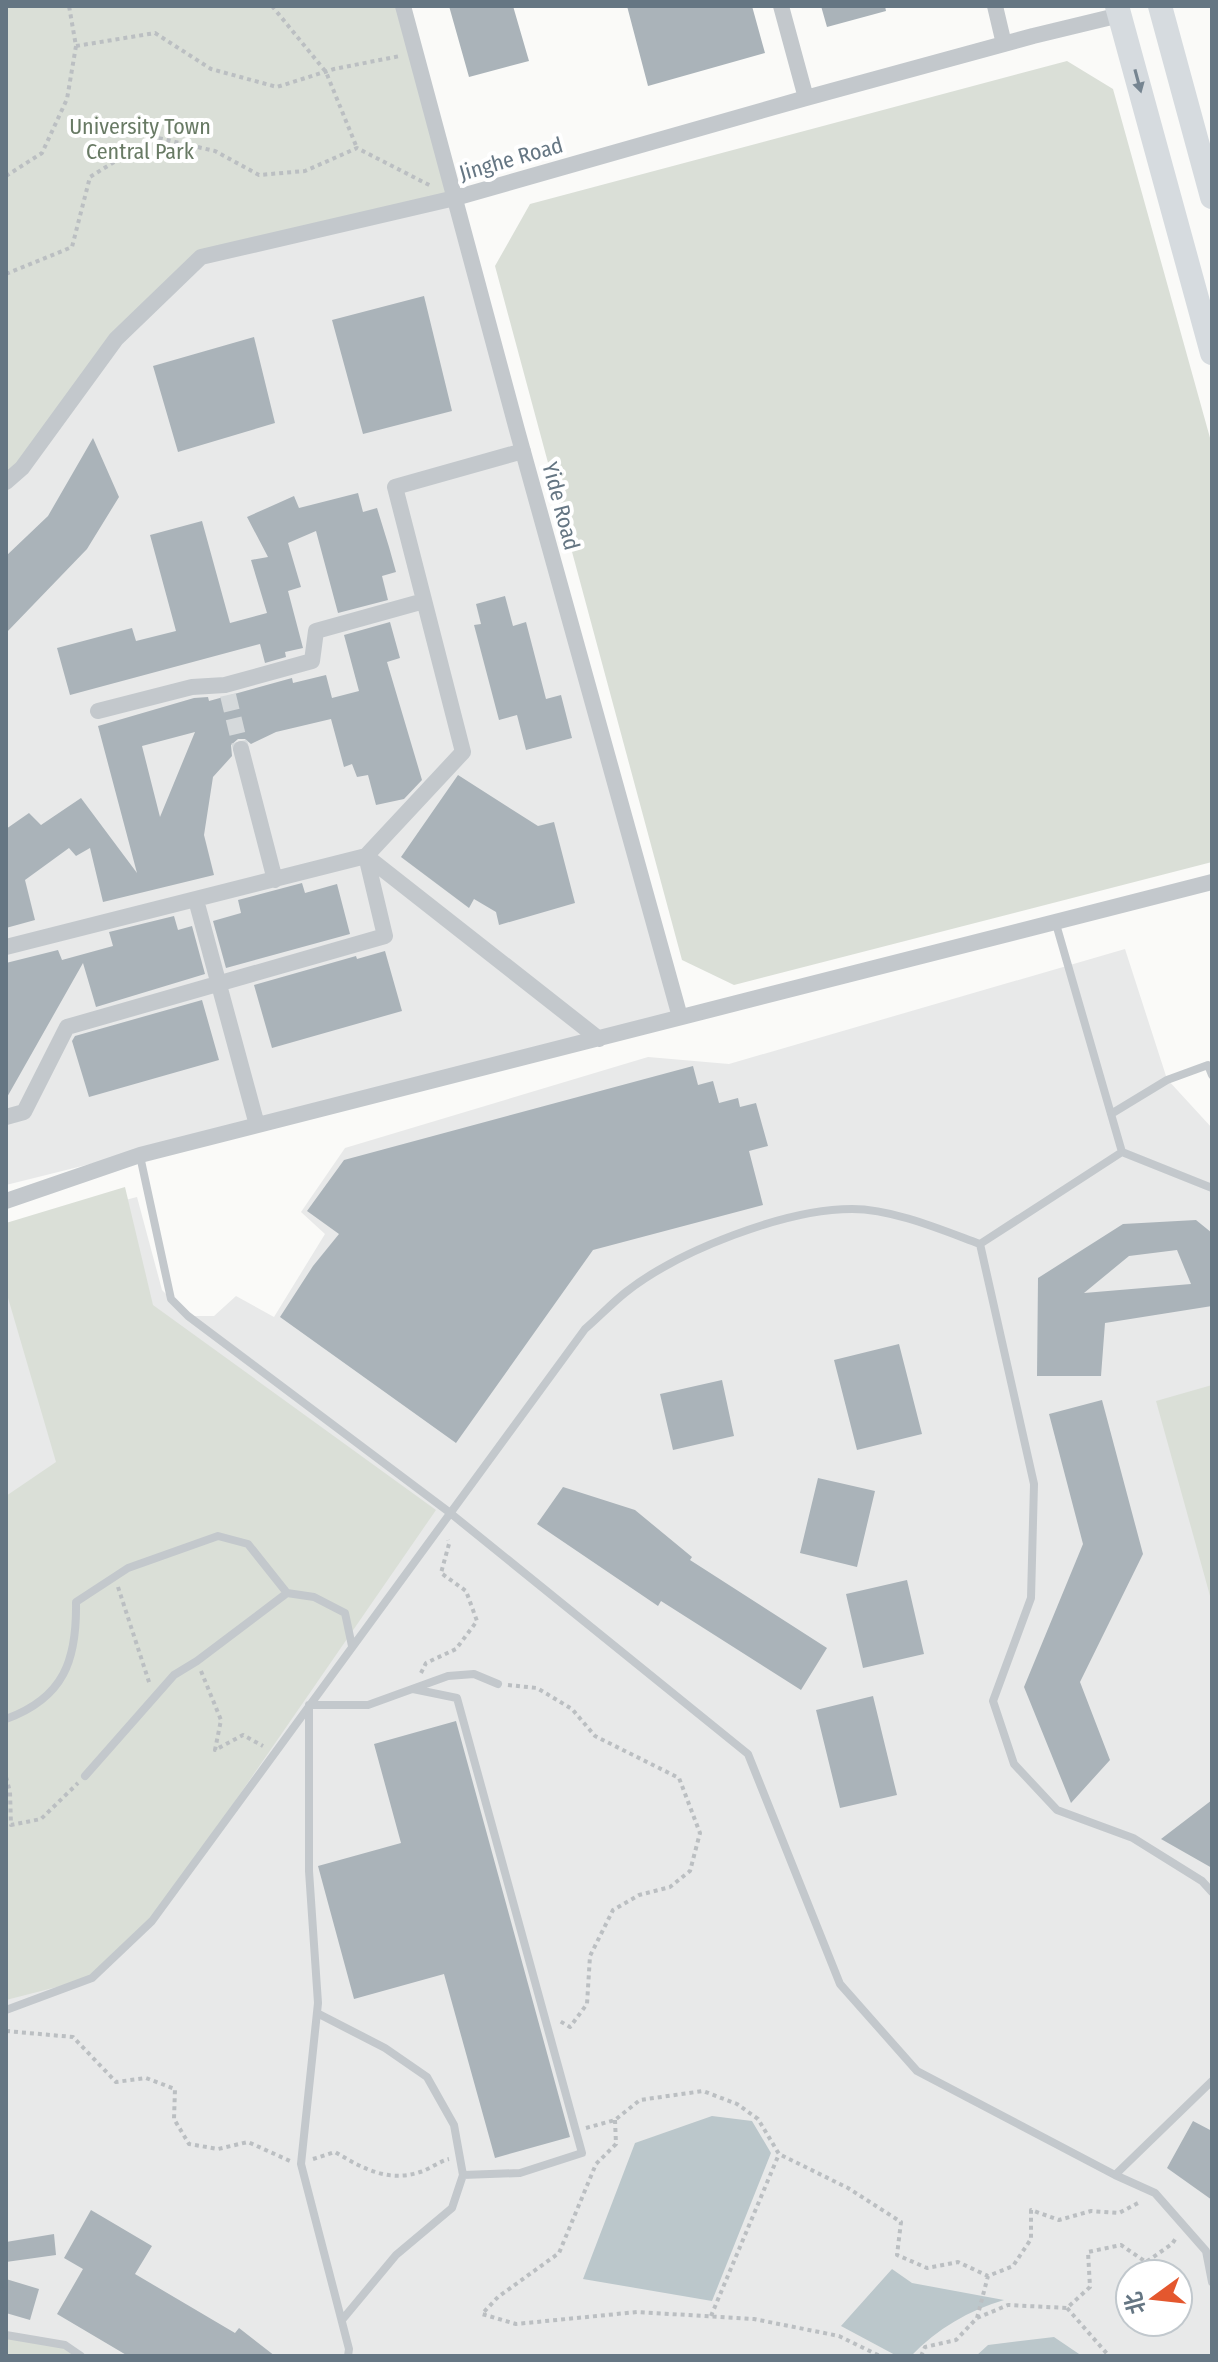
<svg xmlns="http://www.w3.org/2000/svg" width="1218" height="2362" viewBox="0 0 1218 2362" font-family="'Fira Sans Condensed','Noto Sans SC',sans-serif">
<style>
.built{fill:#e8e9e9;fill-rule:evenodd}
.green{fill:#dadfd7}
.water{fill:#bbc7cb}
.building{fill:#aab3b9;fill-rule:evenodd}
.lines{fill:none;stroke-linecap:round;stroke-linejoin:round}
.street-tunnel{stroke:#d5d9db;stroke-width:16;stroke-dasharray:16 8;stroke-linecap:butt}
.path{stroke:#bbbfc2;stroke-width:4;stroke-dasharray:4 4;stroke-linecap:butt}
.lane{stroke:#c3c8cc;stroke-width:8}
.street{stroke:#c3c8cc;stroke-width:16}
.primary{stroke:#d6dbdf;stroke-width:24}
.oneway{fill:#768591}
.labels{text-anchor:middle;dominant-baseline:central;stroke-width:8;stroke-linejoin:round;paint-order:stroke}
.park-label{font-size:22px;fill:#687a64;stroke:#fff}
.street-label{font-size:22px;fill:#657683;stroke:#fff}
</style>
<rect width="100%" height="100%" fill="#fafaf8"/>
<path class="built" d="M455 198 680 1017 6 1185V482L116 339 201 257Z
M1125 949 1167 1079 1212 1128V2356H6V1231L137 1197 162 1290 188 1316H214L236 1296 274 1317 325 1234 301 1212 345 1148 648 1057 729 1064ZM1130 2274H1178V2322H1130Z"/>
<path class="green" d="M6 6H401L455 198 201 257 116 339 6 482Z
M1067 61 1113 89 1212 445V862L734 985 682 960 495 266 530 204Z
M125 1187 153 1305 436 1510 160 1910 92 1978 6 2000V1496L56 1462 6 1291V1223Z
M1212 1385V1603L1156 1401Z
M6 2335 65 2345 81 2356H6Z"/>
<path class="water" d="M712 2116 752 2121 771 2153 712 2301 583 2279 635 2143Z
M892 2269 912 2283 1004 2300C969 2310 937 2329 911 2356H897L841 2326Z
M1054 2337 1082 2356H976L988 2345Z"/>
<path class="building" d="M449 6H513L529 61 469 77Z
M627 6H752L765 53 648 86Z
M821 6H885L886 11 827 27Z
M424 296 452 411 363 434 332 320Z
M254 337 275 423 178 452 153 366Z
M93 438 119 497 87 549 6 633V556L48 516Z
M358 493 363 512 377 508 389 547 396 572 382 576 388 600 338 613 316 531 288 543 301 587 288 591 303 648 285 652 286 657 265 663 260 644 70 695 57 648 132 628 136 641 176 631 150 535 202 521 230 623 267 613 251 560 268 557 247 517 294 496 299 508Z
M505 596 513 626 526 622 546 699 561 695 572 738 526 750 517 715 499 720 474 625 481 624 476 604Z
M390 622 400 658 387 662 422 780 404 799 376 805 368 775 357 777 352 764 344 767 331 719 276 732 251 744 245 739H238L231 745 232 756 213 777 204 835 214 875 103 902 90 848 76 856 69 848 25 880 35 920 6 928V829L29 813 41 825 81 798 137 873 98 726 194 698 208 697 209 701 292 678 293 683 326 675 332 698 359 691 344 635ZM195 732 160 817 142 746Z
M458 775 538 826 554 822 575 903 499 925 496 912 474 899 469 908 401 857Z
M302 883 305 893 337 884 350 934 226 968 213 921 241 913 238 900Z
M174 916 178 930 192 926 205 974 96 1007 83 963 6 1099V963L58 950 62 960 113 946 109 932Z
M385 951 402 1011 272 1048 254 985 356 956 357 959Z
M202 1000 219 1060 89 1097 72 1041 75 1036Z
M693 1066 698 1085 713 1081 719 1103 738 1098 740 1107 756 1103 768 1146 749 1151 763 1205 593 1250 456 1443 280 1317 313 1266 339 1234 307 1211 344 1160Z
M1196 1220 1212 1233V1306L1105 1323 1101 1376H1037L1038 1278 1123 1224ZM1177 1250 1191 1284 1084 1293 1129 1256Z
M899 1344 922 1434 857 1450 834 1360Z
M722 1380 734 1436 673 1450 660 1394Z
M1102 1400 1143 1554 1080 1682 1110 1760 1071 1803 1024 1687 1083 1544 1049 1414Z
M818 1478 875 1491 857 1567 800 1553Z
M563 1487 635 1510 692 1557 690 1560 827 1648 801 1690 661 1601 658 1606 537 1524Z
M907 1580 924 1654 863 1668 846 1594Z
M873 1696 897 1795 840 1808 816 1710Z
M456 1721 570 2137 495 2158 444 1974 354 1999 318 1866 401 1843 374 1744Z
M1212 1800V1868L1161 1839Z
M1193 2121 1212 2131V2200L1167 2168Z
M91 2210 152 2246 135 2274 235 2333 239 2328 275 2356H128L57 2314 83 2269 64 2258Z
M54 2234 56 2255 6 2262V2242Z
M6 2279 39 2289 30 2320 6 2313Z"/>
<g class="lines">
<path class="street-tunnel" d="M228 695 241 749"/>
<path class="path" d="M272 6 326 72 357 148
M76 46 155 33 211 69 277 87 334 69 400 56
M6 176 42 153 67 99 76 46 69 6
M6 274 72 247 90 177 154 137 215 151 259 175 305 171 357 148 431 186
M118 1587 150 1685
M201 1671 221 1720 215 1750 243 1735 263 1746
M421 1673 426 1663 456 1649 477 1621 466 1591 441 1573 449 1544 448 1540
M508 1685 537 1688 572 1709 595 1736 679 1778 700 1833 690 1871 670 1887 639 1895 613 1910 590 1956 587 2004 570 2027 558 2020
M6 1777 10 1792 11 1825 41 1819 78 1783
M6 2031 73 2037 116 2082 146 2078 175 2089 174 2119 189 2144 218 2149 248 2142 290 2161
M615 2120 616 2144 596 2164 559 2253 498 2297 482 2314 516 2324 637 2312 754 2319 839 2336 880 2356
M586 2128 615 2120 640 2100 703 2091 737 2104 758 2119 779 2154 848 2188 901 2222 897 2255 927 2268 958 2262 988 2276 1013 2266 1031 2239V2210L1059 2220 1091 2211 1119 2213 1140 2202
M313 2159 335 2152C362 2168 388 2183 420 2172 430 2169 440 2161 449 2159
M1067 2308 1109 2356
M711 2316 779 2154
M977 2318 988 2276
M921 2356 925 2347 956 2340 977 2318 1008 2305 1067 2308 1090 2287 1088 2252 1121 2245 1146 2262 1172 2244 1176 2238"/>
<path class="lane" d="M1111 1114 1167 1080 1208 1065 1212 1075
M1122 1152 1212 1188
M140 1156 171 1299 188 1316 449 1512 748 1754 840 1984 917 2071 1115 2175 1155 2193 1206 2251 1212 2282
M980 1244 1034 1484 1031 1598 993 1701 1014 1764 1057 1810 1133 1838 1202 1881 1212 1892
M413 1689 457 1698 582 2153 520 2173 463 2175
M6 1719C64 1698 77 1660 76 1602L128 1568 218 1536 248 1544 287 1593 314 1597 345 1613 352 1646
M85 1776 174 1675 197 1661 287 1593
M6 2010 92 1978 152 1921 585 1329C599 1317 612 1303 626 1292 678 1251 785 1209 852 1209 893 1209 942 1230 980 1244L1122 1152 1056 924
M317 2013 385 2048 427 2077 454 2125 463 2175 452 2208 396 2255 342 2320
M1115 2175 1212 2081
M6 2335 65 2345 81 2356
M348 2356 349 2349 301 2164 318 2003 309 1871V1705H368L448 1676 474 1674 498 1684"/>
<path class="street" d="M403 6 517 430 680 1017
M781 6 806 98
M995 6 1004 44
M6 482 22 468 116 339 201 257 455 198 806 98 1033 36 1120 15
M98 711 192 687 225 685 312 661 316 631 424 601
M241 749 275 880
M196 900 257 1125
M6 947 366 856 599 1039
M6 1117 24 1112 67 1027 385 936 366 856 463 752 395 487 523 451
M6 1201 140 1155 1212 882"/>
<path class="primary" d="M1117 6 1212 353
M1160 6 1212 197"/>
</g>
<defs><path id="oneway-solid" d="M-6-.8H1V-3.2L6.5 0L1 3.2V.8H-6Z" transform="scale(2)"/></defs>
<use class="oneway" href="#oneway-solid" transform="translate(1138 81) rotate(75)"/>
<g class="labels">
<g class="park-label">
<text x="140" y="126">University Town<tspan x="140" dy="25">Central Park</tspan></text>
</g>
<g class="street-label">
<text transform="translate(511 159) rotate(-16)">Jinghe Road</text>
<text transform="translate(561 506) rotate(75)">Yide Road</text>
</g>
</g>
<rect width="1218" height="2362" fill="none" stroke="#657683" stroke-width="16"/>
<g transform="translate(1154 2298) rotate(255)"><circle r="38" fill="#ffffff" stroke="#c1c8cd" stroke-width="2"/>
<path d="M0-6L14 30L0 20L-14 30Z" fill="#e4572e"/>
<text y="-12" font-size="22" font-weight="bold" text-anchor="middle" fill="#657683">北</text>
</g>
</svg>
